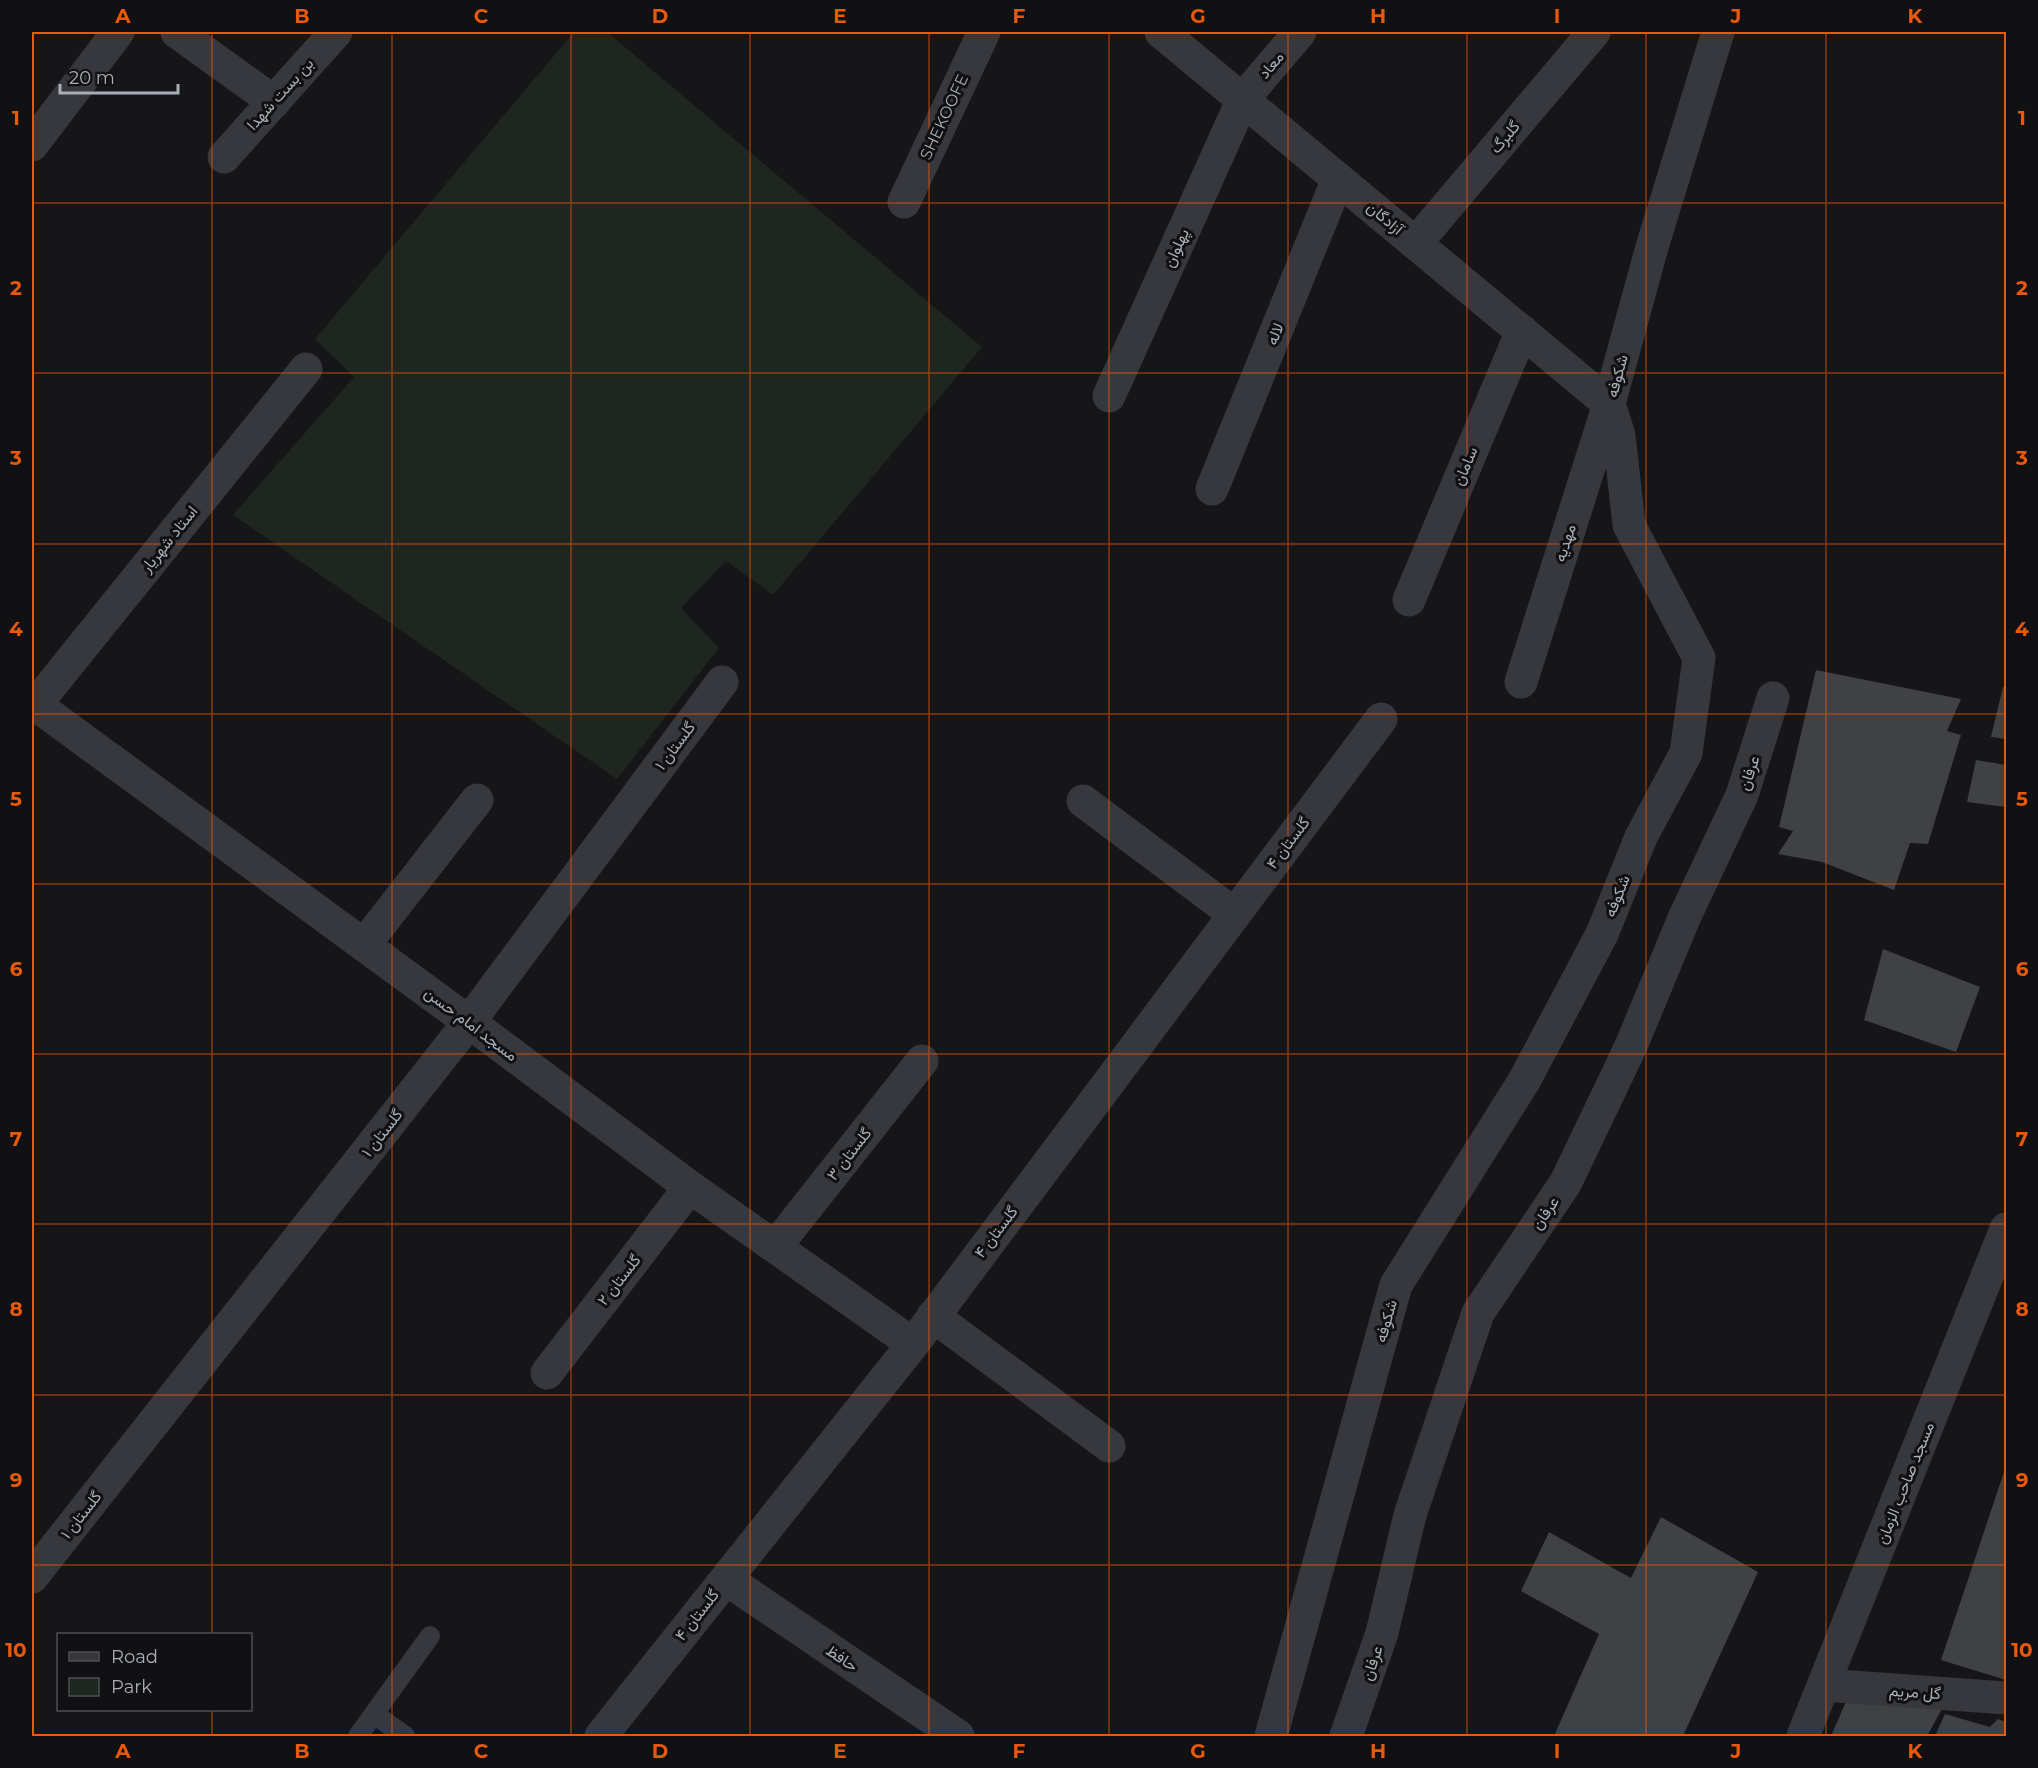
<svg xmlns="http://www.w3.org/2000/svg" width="2038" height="1768" viewBox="0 0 2038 1768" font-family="Montserrat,Vazirmatn,sans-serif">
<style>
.green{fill:#1e261f}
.building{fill:#404145}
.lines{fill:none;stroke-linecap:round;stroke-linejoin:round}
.service{stroke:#37383d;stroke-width:20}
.minor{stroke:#37383d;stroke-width:33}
.grid{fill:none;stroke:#e8590c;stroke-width:1.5;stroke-opacity:0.55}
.labels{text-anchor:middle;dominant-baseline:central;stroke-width:6;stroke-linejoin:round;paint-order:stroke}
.street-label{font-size:16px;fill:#a8adb8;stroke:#111113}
.neatline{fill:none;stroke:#e8590c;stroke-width:2}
.grid-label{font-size:20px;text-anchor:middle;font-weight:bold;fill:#e8590c}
</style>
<rect width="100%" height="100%" fill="#161618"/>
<path class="green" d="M574 32H607L982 347 773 595 726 561 681 608 719 648 617 779 233 515 354 377 315 339Z"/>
<path class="building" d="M1816 670 1961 699 1947 731 1961 735 1928 844 1910 843 1894 890 1822 862 1778 854 1793 831 1779 827Z
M2003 687H2006V739L1991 737Z
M1976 760 2006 765V807L1967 802Z
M1883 949 1980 987 1956 1052 1864 1020Z
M2006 1466V1680L1941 1660Z
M1661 1517 1758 1572 1683 1736H1554L1599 1634 1521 1591 1549 1532 1631 1578Z
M1848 1697 1943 1707 1927 1736H1831Z
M1945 1714 1990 1727 1998 1719 2006 1722V1736H1935Z"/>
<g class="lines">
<path class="service" d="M374 1714 405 1736
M358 1736 430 1636"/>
<path class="minor" d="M177 32 274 102
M1161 32 1609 404 1521 682
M32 145 118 32
M224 157 336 32
M904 202 984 32
M1416 243 1594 32
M1109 396 1243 99 1300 32
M1212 489 1338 179
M1409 600 1522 331
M32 702 469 1022 690 1187 913 1344
M32 709 306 369
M1083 801 1234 914
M364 945 477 800
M776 1246 922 1061
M933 1316 1109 1446
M547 1373 690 1187
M32 1577 469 1022 722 682
M726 1579 958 1736
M1824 1685 2006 1698
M601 1736 913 1344 1381 719
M1271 1736 1396 1285 1524 1081 1602 934 1641 837 1686 753 1699 658 1629 525 1619 435 1609 404 1652 247 1718 32
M1346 1736 1382 1633 1410 1515 1478 1313 1566 1182 1631 1046 1685 916 1742 795 1773 698
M1803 1736 2006 1229"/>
</g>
<path class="grid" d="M212 32V1634M392 32V1736M571 32V1736M750 32V1736M929 32V1736M1109 32V1736M1288 32V1736M1467 32V1736M1646 32V1736M1826 32V1736M32 203H2006M32 373H2006M32 544H2006M32 714H2006M32 884H2006M32 1054H2006M32 1224H2006M32 1395H2006M32 1565H2006M212 1710V1736"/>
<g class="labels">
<g class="street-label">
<text transform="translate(1271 65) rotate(-50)">معاد</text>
<text transform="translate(280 94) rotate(-48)">بن بست شهدا</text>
<text transform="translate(944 117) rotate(-65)">SHEKOOFE</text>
<text transform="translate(1505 137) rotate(-50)">گلبرگ</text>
<text transform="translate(1385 218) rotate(40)">آزادگان</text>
<text transform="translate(1176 248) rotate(-66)">پهلوان</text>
<text transform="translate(1275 334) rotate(-68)">لاله</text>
<text transform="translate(1617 376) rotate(-75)">شکوفه</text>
<text transform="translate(1465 466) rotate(-67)">سامان</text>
<text transform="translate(169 539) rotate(-51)">استاد شهریار</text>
<text transform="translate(1565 543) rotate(-72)">مهدیه</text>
<text transform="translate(675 746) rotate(-53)">گلستان ۱</text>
<text transform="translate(1749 773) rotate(-71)">عرفان</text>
<text transform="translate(1288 843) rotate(-53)">گلستان ۴</text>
<text transform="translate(1617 896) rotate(-68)">شکوفه</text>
<text transform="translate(471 1024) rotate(37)">مسجد امام حسن</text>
<text transform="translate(382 1133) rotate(-52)">گلستان ۱</text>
<text transform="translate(849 1154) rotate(-52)">گلستان ۳</text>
<text transform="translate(1545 1213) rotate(-56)">عرفان</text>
<text transform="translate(996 1232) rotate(-53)">گلستان ۴</text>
<text transform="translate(619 1280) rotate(-52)">گلستان ۲</text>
<text transform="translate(1386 1321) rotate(-74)">شکوفه</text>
<text transform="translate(1905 1483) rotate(-68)">مسجد صاحب الزمان</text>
<text transform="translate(81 1515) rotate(-52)">گلستان ۱</text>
<text transform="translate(697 1615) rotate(-52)">گلستان ۴</text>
<text transform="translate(842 1658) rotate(34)">حافظ</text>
<text transform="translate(1372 1663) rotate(-71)">عرفان</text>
<text transform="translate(1915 1692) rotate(4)">گل مریم</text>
</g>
</g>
<rect width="2038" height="1768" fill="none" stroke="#111113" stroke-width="66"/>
<rect x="57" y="1633" width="195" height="78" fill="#111113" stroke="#4d4f55" stroke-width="1.5"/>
<rect x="69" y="1652" width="30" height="9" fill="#37383d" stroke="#4d4f55" stroke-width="1.5"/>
<text x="111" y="1663" font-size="18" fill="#a8adb8">Road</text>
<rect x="69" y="1678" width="30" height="18" fill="#1e261f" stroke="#4d4f55" stroke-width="1.5"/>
<text x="111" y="1693" font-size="18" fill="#a8adb8">Park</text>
<path d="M60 84v9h118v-9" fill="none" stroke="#a8adb8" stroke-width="3"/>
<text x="69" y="84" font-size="18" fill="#a8adb8" stroke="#111113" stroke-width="4.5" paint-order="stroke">20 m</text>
<rect x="33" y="33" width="1972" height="1702" class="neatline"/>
<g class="grid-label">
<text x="123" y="23">A</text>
<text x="302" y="23">B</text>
<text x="481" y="23">C</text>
<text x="660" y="23">D</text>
<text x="840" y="23">E</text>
<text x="1019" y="23">F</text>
<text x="1198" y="23">G</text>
<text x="1378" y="23">H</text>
<text x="1557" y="23">I</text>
<text x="1736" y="23">J</text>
<text x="1915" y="23">K</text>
<text x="16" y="125">1</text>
<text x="2022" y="125">1</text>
<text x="16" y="295">2</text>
<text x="2022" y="295">2</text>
<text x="16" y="465">3</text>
<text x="2022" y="465">3</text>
<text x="16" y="636">4</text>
<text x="2022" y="636">4</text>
<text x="16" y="806">5</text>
<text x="2022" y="806">5</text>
<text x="16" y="976">6</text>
<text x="2022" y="976">6</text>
<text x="16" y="1146">7</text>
<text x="2022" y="1146">7</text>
<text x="16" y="1316">8</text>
<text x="2022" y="1316">8</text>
<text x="16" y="1487">9</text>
<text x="2022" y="1487">9</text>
<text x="16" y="1657">10</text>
<text x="2022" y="1657">10</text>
<text x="123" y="1758">A</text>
<text x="302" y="1758">B</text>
<text x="481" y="1758">C</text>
<text x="660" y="1758">D</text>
<text x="840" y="1758">E</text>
<text x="1019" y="1758">F</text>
<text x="1198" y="1758">G</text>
<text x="1378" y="1758">H</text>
<text x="1557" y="1758">I</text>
<text x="1736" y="1758">J</text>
<text x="1915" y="1758">K</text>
</g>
</svg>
